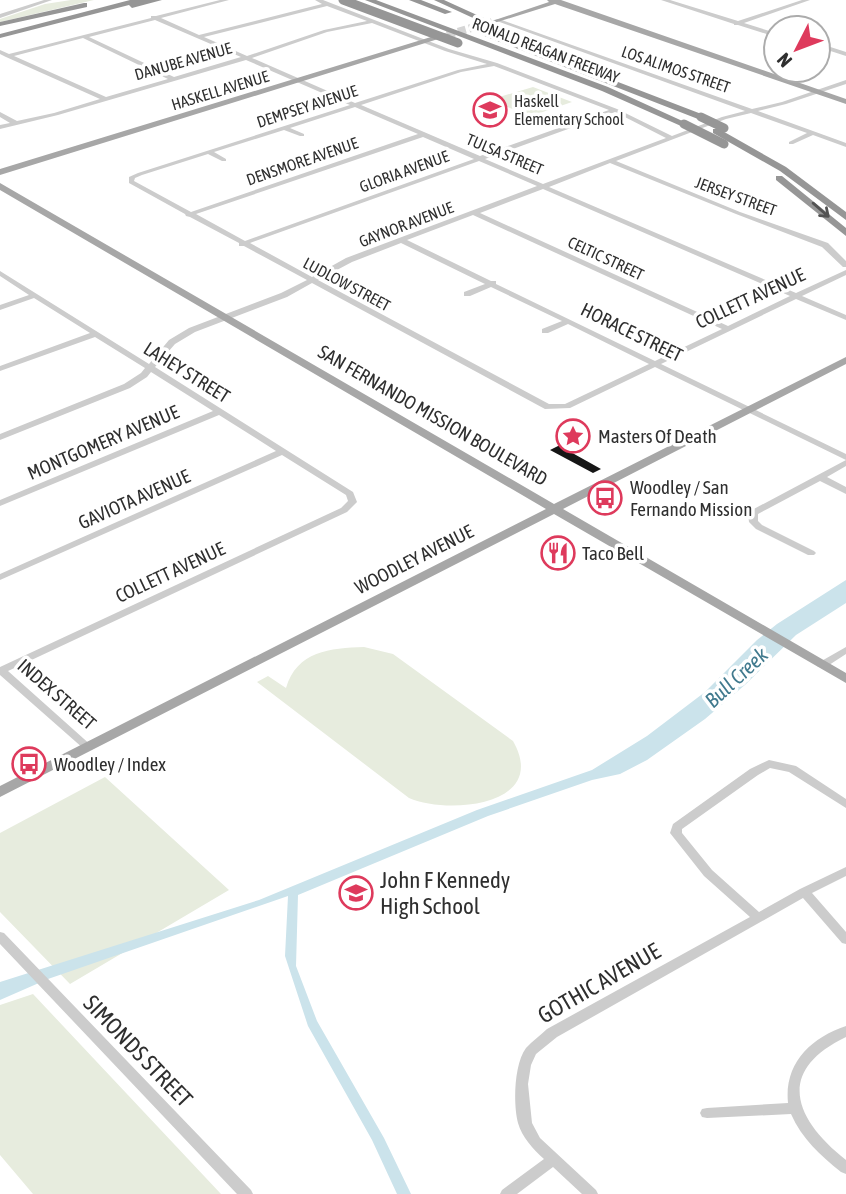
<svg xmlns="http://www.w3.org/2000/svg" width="846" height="1194" viewBox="0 0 846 1194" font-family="'Asap Condensed',sans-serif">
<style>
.green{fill:#e7ecde}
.water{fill:#cbe3eb}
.building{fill:#161616}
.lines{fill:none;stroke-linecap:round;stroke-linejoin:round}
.major-tunnel{stroke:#d5d5d5;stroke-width:8;stroke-dasharray:8 3.5;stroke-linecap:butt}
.minor{fill:#ccc;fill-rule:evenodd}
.major{fill:#a7a7a7;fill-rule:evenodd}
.highway{fill:#969696;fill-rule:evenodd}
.highway-bridge{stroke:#969696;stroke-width:9}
.oneway{stroke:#535353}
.labels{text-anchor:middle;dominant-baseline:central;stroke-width:7;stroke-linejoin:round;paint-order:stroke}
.far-street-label{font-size:16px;fill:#2f2f2f;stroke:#fff}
.far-poi-label{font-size:16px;fill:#2f2f2f;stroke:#fff;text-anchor:start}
.street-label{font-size:19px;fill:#2f2f2f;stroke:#fff}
.poi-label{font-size:19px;fill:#2f2f2f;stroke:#fff;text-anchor:start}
.water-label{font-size:21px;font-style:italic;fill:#417a8e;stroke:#fff}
.near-poi-label{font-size:23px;fill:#2f2f2f;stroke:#fff;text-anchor:start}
.near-street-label{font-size:23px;fill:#2f2f2f;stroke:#fff}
</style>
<rect width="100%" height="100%" fill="#fff"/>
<path class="green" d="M71 0H94L0 22V19L45 4Z
M533 87 572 102 531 116 489 100Z
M364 647 393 654 513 741C550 806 448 815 409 798L257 682 268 676 286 688C297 651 330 648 364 647Z
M105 777 229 890 70 984 0 912V833Z
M33 994 221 1194H33L0 1155V1005Z"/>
<path class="water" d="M846 580V603L796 635 746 684 705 719 647 760 620 774 592 780 488 816 298 895 296 966 317 1021 384 1138 411 1194H397L372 1140 308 1026 285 956 288 896 48 979 0 1000V982L259 900 477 810 592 770 647 736 705 692 757 640 777 624Z"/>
<path class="building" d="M562 444 570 449 567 450 601 469 593 473 550 450Z
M564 544 574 551 554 562 541 557Z"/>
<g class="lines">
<path class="major-tunnel" d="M447 35 492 22"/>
<path class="minor" d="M44 0H52L0 18V14Z
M220 0H229L161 18 199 35 322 4 315 0H323L449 49 497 63 617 109 672 136 722 117 745 111 494 20 499 19 752 109 782 102 846 80V84L786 104 758 111 846 143V147L813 135 793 144H789V142L807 133 751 113 726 119 616 161 740 212 828 243 846 261V267H843L822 247 736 214 610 163 549 187 796 293 846 270V275L802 296 846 315V320L796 299 661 364 846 454V460L655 367 570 408 545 409 312 283 287 297 195 332 175 344 155 367 353 492 357 502 347 512 8 671 93 747 92 749H84L0 675V667L341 508 348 501 346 495 282 455 0 580V574L276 451 219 415 0 506V500L213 411 151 372 147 377 130 388 0 440V434L124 384 141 373 145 368 95 337 0 371V366L90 333 34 298 0 310V305L29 295 0 276V271L149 364 169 340 189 328 281 293 307 280 244 246H239V243L190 217 186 216 185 214 129 183V177L138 173 350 105 246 60 58 115 0 129V125L10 123 0 117V112L17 121 54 113 100 99 6 57 0 54V50L9 54 151 18V16H156ZM327 6 367 21 324 30 247 56 204 37ZM155 20 241 57 174 77 89 37ZM372 23 445 51 487 64 458 70 355 103 252 58 327 32ZM83 38 168 79 106 97 14 56ZM494 66 609 110 480 156 361 105 461 72ZM355 107 418 134 191 212 134 181 135 178 142 175 208 154 222 161H226V159L214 152 284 130 300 136H304V134L290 128ZM615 112 666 138 543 184 485 159ZM423 137 474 159 245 241 196 214ZM479 161 537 186 346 258 312 277 250 243ZM543 189 790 296 728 326 480 213ZM473 215 722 329 655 361 496 284V281H491L407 240ZM401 243 485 284 464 292V296H470L491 287 562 321 542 329V333H548L568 324 649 364 565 404H549L318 280 352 262Z
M661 0H670L738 21 802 0H810L744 23 776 33V37L738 25H734V24Z
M818 43 846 52V56L818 47Z
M846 460V466L827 477 846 487V494L820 481 758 514V521L762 525 814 551 816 553 814 555H808L756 529 749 522 748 513 750 511Z
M846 647V654L826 667H818L817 665 818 663Z
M769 760 796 766 846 799V808L789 772 770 768 758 775 682 829V833L712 870 759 912 800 889 846 867V876L812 893 846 932V944L842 943 803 898 557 1037 536 1054 531 1065 528 1084 532 1123 540 1138 596 1190 598 1194H582L553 1167 517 1194H500L502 1190 544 1159C533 1149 522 1137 518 1123 513 1104 514 1064 526 1048 532 1041 541 1035 547 1029L750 917 704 876 670 833 673 824 750 769Z
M0 932 4 933 251 1190 253 1194H237L0 944Z
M846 1026V1037C775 1071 794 1119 846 1160V1174L841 1172C820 1155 802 1139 791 1114L707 1118 702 1117 700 1113 702 1109 707 1108 788 1103C784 1064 810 1038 846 1026Z"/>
<path class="major" d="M547 0H561L846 99V104L555 4 494 23 489 22 549 2Z
M444 33 451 35 0 175V169Z
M0 183 554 504 846 357V364L563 509 846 673V683L554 514 0 797V786L546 509 0 190Z"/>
<path class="highway" d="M130 0H162L132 8 129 5 0 38V34Z
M365 0H376L608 87 689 124 681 126 602 91Z
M409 0H421L452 12 445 14Z
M434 0H444L530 39 523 41Z
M84 3H87V7L0 26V22Z
M485 31 704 115 705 117 698 119 482 35 481 33Z
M713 129H719L786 167 846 212V220L780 171 713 133Z
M776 176H782L846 228V236L776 180Z"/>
<path class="highway-bridge" d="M343 0 458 43
M701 117 724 128
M684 124 724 144"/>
</g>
<defs><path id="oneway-shaft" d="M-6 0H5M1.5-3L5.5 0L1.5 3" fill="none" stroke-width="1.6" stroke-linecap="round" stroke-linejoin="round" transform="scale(1.75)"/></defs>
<use class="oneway" href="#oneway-shaft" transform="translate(821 210) rotate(41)"/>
<defs>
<symbol id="school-ring" viewBox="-11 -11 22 22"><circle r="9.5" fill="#fff" stroke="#de3a5c" stroke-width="1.5"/><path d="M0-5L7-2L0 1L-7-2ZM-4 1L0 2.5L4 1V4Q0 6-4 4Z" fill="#de3a5c"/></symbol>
<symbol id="sight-ring" viewBox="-11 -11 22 22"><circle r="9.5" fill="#fff" stroke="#de3a5c" stroke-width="1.5"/><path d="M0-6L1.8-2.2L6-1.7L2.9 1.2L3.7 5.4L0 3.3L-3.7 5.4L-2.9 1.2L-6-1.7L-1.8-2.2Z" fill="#de3a5c"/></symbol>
<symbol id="bus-ring" viewBox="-11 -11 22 22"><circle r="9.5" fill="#fff" stroke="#de3a5c" stroke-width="1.5"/><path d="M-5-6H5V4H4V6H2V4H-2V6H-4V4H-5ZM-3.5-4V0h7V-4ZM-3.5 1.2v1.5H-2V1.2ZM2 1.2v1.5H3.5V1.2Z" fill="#de3a5c"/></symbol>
<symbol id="restaurant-ring" viewBox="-11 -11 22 22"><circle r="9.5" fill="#fff" stroke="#de3a5c" stroke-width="1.5"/><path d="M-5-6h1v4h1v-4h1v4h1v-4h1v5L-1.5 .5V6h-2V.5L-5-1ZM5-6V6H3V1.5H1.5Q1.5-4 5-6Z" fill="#de3a5c"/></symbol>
</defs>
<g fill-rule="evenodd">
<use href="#school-ring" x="471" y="91" width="38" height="38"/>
<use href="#sight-ring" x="554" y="417" width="38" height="38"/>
<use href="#bus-ring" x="586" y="479" width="38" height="38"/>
<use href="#restaurant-ring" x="539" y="534" width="38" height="38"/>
<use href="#bus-ring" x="10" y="745" width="38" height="38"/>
<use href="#school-ring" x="337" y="874" width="38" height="38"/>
</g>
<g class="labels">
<g class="far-street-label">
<text transform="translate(546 50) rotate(21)">RONALD REAGAN FREEWAY</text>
<text transform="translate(183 61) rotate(-16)">DANUBE AVENUE</text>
<text transform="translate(676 69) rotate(19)">LOS ALIMOS STREET</text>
<text transform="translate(220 90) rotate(-17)">HASKELL AVENUE</text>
<text transform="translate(307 106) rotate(-18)">DEMPSEY AVENUE</text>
<text transform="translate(505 154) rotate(23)">TULSA STREET</text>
<text transform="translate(302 161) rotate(-19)">DENSMORE AVENUE</text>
<text transform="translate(404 171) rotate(-20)">GLORIA AVENUE</text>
<text transform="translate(736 196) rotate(20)">JERSEY STREET</text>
<text transform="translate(406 224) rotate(-21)">GAYNOR AVENUE</text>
<text transform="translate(606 258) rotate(25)">CELTIC STREET</text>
<text transform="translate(347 284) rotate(28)">LUDLOW STREET</text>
</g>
<g class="far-poi-label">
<text x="514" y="101">Haskell<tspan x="514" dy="18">Elementary School</tspan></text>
</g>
<g class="street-label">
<text transform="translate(750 298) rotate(-25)">COLLETT AVENUE</text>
<text transform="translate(632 332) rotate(26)">HORACE STREET</text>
<text transform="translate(187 372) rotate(32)">LAHEY STREET</text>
<text transform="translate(433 415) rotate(30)">SAN FERNANDO MISSION BOULEVARD</text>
<text transform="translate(103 442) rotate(-23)">MONTGOMERY AVENUE</text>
<text transform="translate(134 499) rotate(-24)">GAVIOTA AVENUE</text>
<text transform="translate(414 559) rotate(-27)">WOODLEY AVENUE</text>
<text transform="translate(170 572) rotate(-25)">COLLETT AVENUE</text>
<text transform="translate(57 694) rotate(41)">INDEX STREET</text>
</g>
<g class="poi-label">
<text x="598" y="436">Masters Of Death</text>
<text x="630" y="487">Woodley / San<tspan x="630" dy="22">Fernando Mission</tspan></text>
<text x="582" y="553">Taco Bell</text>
<text x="54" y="764">Woodley / Index</text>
</g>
<g class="water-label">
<text transform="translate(736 677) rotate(-43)">Bull Creek</text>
</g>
<g class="near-poi-label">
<text x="380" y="880">John F Kennedy<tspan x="380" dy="26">High School</tspan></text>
</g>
<g class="near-street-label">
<text transform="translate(599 983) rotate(-30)">GOTHIC AVENUE</text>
<text transform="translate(138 1051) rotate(46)">SIMONDS STREET</text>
</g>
</g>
<g transform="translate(797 49) rotate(228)"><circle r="33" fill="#ffffff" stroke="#acacac" stroke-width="2"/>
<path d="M0-5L12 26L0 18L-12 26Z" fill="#de3a5c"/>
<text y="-10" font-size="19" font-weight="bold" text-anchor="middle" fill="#2f2f2f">N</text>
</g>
</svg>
